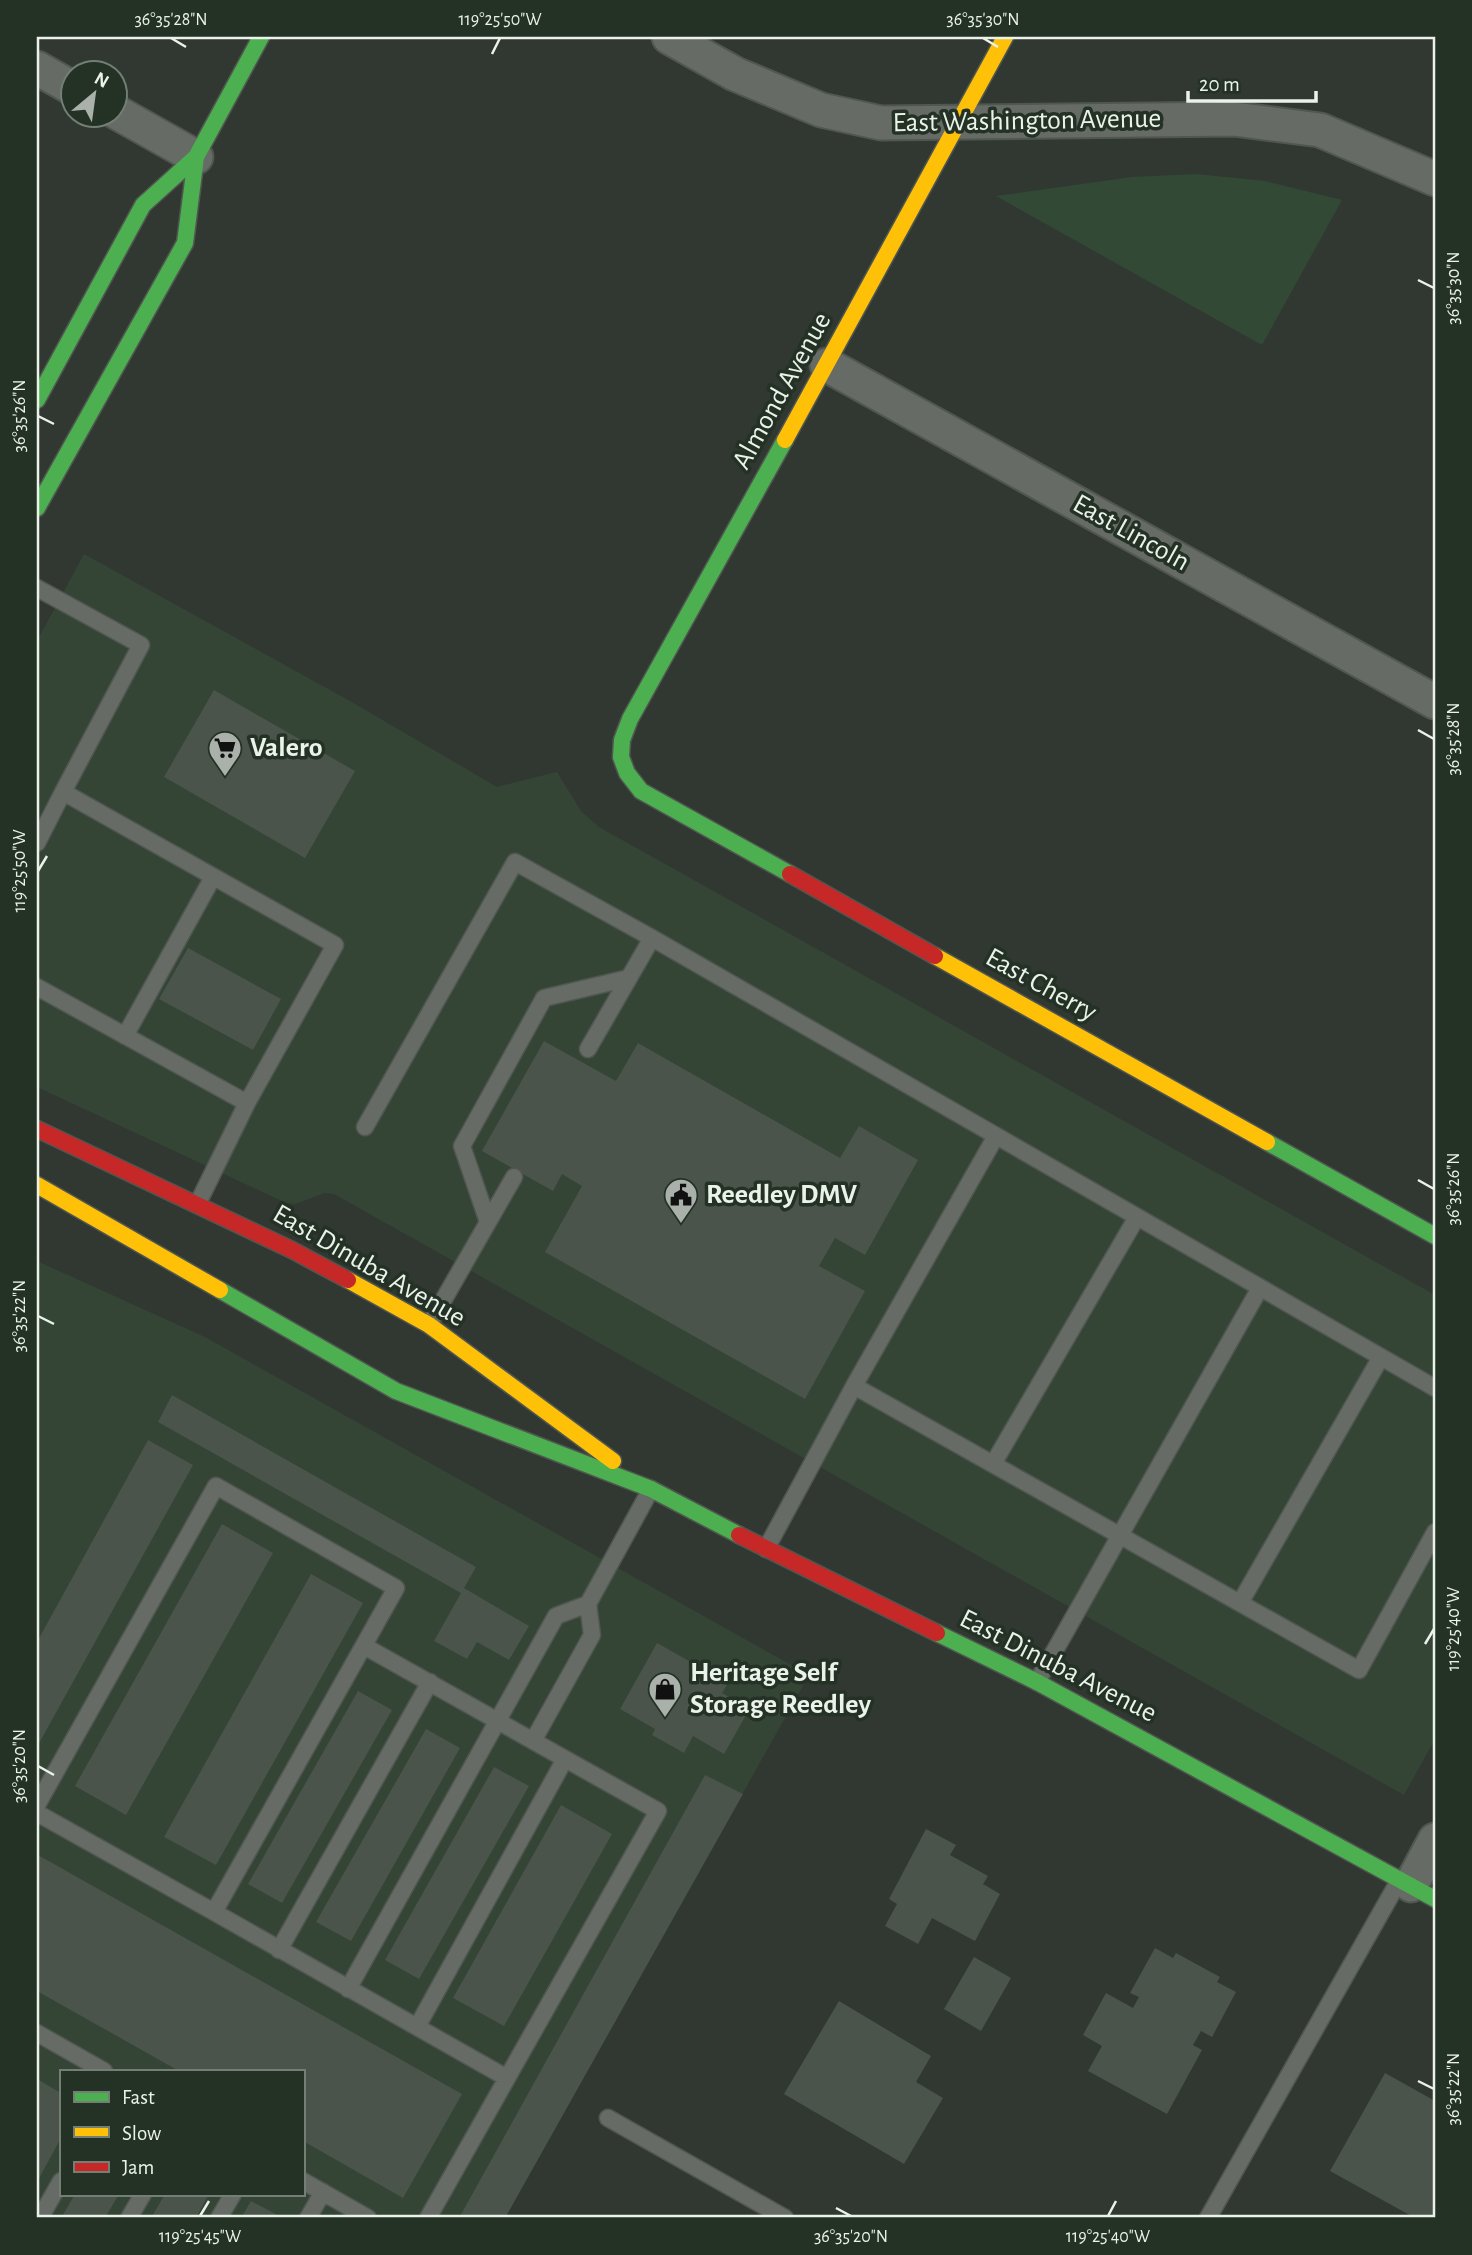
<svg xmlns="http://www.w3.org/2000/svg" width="1472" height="2255" viewBox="0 0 1472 2255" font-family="'Alegreya Sans',sans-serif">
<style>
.built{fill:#344435;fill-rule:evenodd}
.green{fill:#324935}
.building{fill:#4a544b}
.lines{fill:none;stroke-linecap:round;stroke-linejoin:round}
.lane-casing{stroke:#505650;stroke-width:19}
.street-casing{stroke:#505650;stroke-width:37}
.fast-casing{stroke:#505650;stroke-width:19}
.slow-casing{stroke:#505650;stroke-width:19}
.jam-casing{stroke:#505650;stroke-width:19}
.lane{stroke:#666b66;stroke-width:16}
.street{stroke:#666b66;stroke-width:33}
.fast{stroke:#4caf50;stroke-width:16}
.slow{stroke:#ffc107;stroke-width:16}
.jam{stroke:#c62828;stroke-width:16}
.ticks{fill:none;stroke:#eaf2ea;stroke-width:2.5}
.labels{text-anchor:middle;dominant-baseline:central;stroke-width:7;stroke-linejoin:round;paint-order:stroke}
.street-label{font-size:28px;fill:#eaf2ea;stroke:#243125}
.poi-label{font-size:28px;font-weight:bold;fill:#eaf2ea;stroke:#243125;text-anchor:start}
.neatline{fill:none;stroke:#eaf2ea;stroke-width:2.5}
.ticks-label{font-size:18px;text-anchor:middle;fill:#eaf2ea}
</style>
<rect width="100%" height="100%" fill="#313832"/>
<path class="built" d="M84 554 350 701 497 787 557 772 581 811 599 827 1435 1295V1739L1404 1795 334 1194 325 1193 295 1204 286 1203 37 1087V641Z
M37 1261 205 1337 809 1675 505 2218H37ZM61 2071H303V2194H61Z"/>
<path class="green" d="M1196 174 1265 181 1342 200 1262 345 996 196 1132 177Z"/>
<path class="building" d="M214 690 355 771 305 858 164 777Z
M188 948 281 999 253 1050 159 999Z
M544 1041 616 1081 638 1043 840 1158 859 1126 918 1160 865 1255 835 1238 819 1266 865 1291 805 1399 545 1252 582 1186 562 1174 553 1191 482 1151Z
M172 1395 476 1567 464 1588 529 1626 509 1660 477 1642 467 1659 434 1641 461 1593 158 1422Z
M148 1440 193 1465 37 1747V1642Z
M222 1524 273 1553 126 1815 75 1786Z
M311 1574 363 1603 216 1865 164 1837Z
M657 1643 728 1683 722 1693 750 1708 724 1754 693 1736 684 1753 652 1735 655 1729 620 1709Z
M358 1691 392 1710 282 1903 248 1884Z
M426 1729 460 1748 351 1941 316 1922Z
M494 1767 529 1786 419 1979 385 1960Z
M705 1775 743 1794 505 2218H459Z
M561 1805 612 1834 504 2026 453 1998Z
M926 1829 956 1845 950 1855 988 1876 983 1884 1000 1894 975 1941 932 1918 918 1944 885 1926 897 1904 889 1899Z
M38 1855 462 2094 403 2198 303 2141V2071H179L37 1991Z
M1155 1948 1173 1958 1176 1953 1220 1977 1217 1982 1236 1992 1212 2037 1201 2031 1193 2045 1202 2050 1167 2114 1088 2071 1102 2046 1083 2035 1106 1993 1133 2008 1139 1997 1130 1993Z
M974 1957 1011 1978 981 2031 944 2009Z
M839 2001 931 2056 916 2082 943 2098 904 2164 784 2094Z
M1385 2073 1435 2101V2218H1415L1330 2171Z
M37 2079 61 2093V2138L37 2182Z
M75 2194H119L105 2218H61Z
M165 2194H209L196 2218H151Z
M251 2201 283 2218H241Z"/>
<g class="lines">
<defs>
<path id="lane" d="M37 588 141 645 63 792 335 945 247 1103 198 1203
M37 843 63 792
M37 987 247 1103
M125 1036 213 877
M588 1049 652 938
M365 1127 515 862 652 938 1435 1388
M488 1222 462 1146 544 998 629 978
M429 1325 514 1177
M854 1386 996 1136
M993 1464 1137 1217
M766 1549 854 1386 1359 1670 1435 1532
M1240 1603 1381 1357
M364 1646 658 1811 428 2218
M1037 1682 1260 1288
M533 1741 592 1635 588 1604 651 1489
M37 1805 216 1486 396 1588 214 1912 37 1813
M214 1912 507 2078
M279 1950 430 1682
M348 1989 556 1616 588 1604
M417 2027 565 1759
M37 2033 104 2071
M608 2118 785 2218
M303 2181 368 2218
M40 2218 61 2181
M129 2218 143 2194
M219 2218 233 2194
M308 2218 323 2192
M1208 2218 1400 1879"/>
<path id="street" d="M669 37 735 74 821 110 881 123 1234 119 1320 130 1435 179
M37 68 74 89
M116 112 196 157
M827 365 1435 702
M1411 1885 1435 1840"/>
<path id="fast" d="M37 400 143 205 196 157 261 37
M785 440 630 719 622 740 621 757 627 773 641 791 790 874
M37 508 185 243 196 157
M1267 1142 1435 1236
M220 1290 396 1391 651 1489 739 1535
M937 1633 1037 1682 1435 1899"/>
<path id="slow" d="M785 440 1005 37
M935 956 1267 1142
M37 1185 220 1290
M348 1280 429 1325 613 1461"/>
<path id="jam" d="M790 874 935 956
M37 1129 292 1250 348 1280
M739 1535 937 1633"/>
</defs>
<use href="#lane" class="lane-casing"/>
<use href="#street" class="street-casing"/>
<use href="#fast" class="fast-casing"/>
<use href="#slow" class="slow-casing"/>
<use href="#jam" class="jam-casing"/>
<use href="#lane" class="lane"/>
<use href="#street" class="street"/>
<use href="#fast" class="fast"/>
<use href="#slow" class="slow"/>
<use href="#jam" class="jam"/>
</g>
<path class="ticks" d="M171 38 186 47M983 38 998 47M492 54 500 38M1418 280 1434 288M38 416 54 424M1418 730 1434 739M38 871 47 856M1418 1180 1434 1189M38 1316 54 1324M1425 1644 1434 1629M38 1766 54 1775M1418 2081 1434 2089M836 2208 851 2216M200 2216 209 2201M1108 2216 1116 2201"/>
<defs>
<symbol id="supermarket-pin" viewBox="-11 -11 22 30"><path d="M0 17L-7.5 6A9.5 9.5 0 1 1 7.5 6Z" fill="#a9b1aa" stroke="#243125"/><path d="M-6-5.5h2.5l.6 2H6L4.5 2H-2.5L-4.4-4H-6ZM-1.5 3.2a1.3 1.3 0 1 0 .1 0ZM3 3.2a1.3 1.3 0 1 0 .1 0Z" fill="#111"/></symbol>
<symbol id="civic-pin" viewBox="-11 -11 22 30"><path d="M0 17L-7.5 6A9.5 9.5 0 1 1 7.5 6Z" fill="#a9b1aa" stroke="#243125"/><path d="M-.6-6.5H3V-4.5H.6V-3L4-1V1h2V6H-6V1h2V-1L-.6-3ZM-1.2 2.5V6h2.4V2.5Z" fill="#111"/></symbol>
<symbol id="shop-pin" viewBox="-11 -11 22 30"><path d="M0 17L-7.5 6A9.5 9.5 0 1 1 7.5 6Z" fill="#a9b1aa" stroke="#243125"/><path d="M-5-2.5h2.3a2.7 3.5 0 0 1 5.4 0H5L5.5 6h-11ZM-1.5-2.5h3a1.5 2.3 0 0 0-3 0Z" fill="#111"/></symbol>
</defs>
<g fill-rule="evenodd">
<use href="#supermarket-pin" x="206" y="729" width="38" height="52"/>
<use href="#civic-pin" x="662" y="1176" width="38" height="52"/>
<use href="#shop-pin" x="646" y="1670" width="38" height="52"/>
</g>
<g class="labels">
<g class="street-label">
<text transform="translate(1027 121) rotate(-1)">East Washington Avenue</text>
<text transform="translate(782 391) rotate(-61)">Almond Avenue</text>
<text transform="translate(1131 533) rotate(29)">East Lincoln</text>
<text transform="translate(1041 985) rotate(29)">East Cherry</text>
<text transform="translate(369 1266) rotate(30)">East Dinuba Avenue</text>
<text transform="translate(1058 1666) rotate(27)">East Dinuba Avenue</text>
</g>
<g class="poi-label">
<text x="250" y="748">Valero</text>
<text x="706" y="1195">Reedley DMV</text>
<text x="690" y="1673">Heritage Self<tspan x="690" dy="32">Storage Reedley</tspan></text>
</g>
</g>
<rect width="1472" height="2255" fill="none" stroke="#243125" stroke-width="77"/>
<rect x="60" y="2070" width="245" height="126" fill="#243125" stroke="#737e74" stroke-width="2"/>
<rect x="74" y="2092" width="35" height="10" fill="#4caf50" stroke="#737e74" stroke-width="2"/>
<text x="122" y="2104" font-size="21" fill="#eaf2ea">Fast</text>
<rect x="74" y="2127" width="35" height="10" fill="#ffc107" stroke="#737e74" stroke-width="2"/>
<text x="122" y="2140" font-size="21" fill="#eaf2ea">Slow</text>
<rect x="74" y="2162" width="35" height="10" fill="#c62828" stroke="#737e74" stroke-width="2"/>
<text x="122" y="2174" font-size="21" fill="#eaf2ea">Jam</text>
<g transform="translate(94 94) rotate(29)"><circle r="33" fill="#243125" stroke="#737e74" stroke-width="2"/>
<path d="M0-5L12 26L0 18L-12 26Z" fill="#a9b1aa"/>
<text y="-10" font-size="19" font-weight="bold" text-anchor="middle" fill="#eaf2ea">N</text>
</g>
<path d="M1188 91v10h128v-10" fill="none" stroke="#eaf2ea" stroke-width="3.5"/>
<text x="1199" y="91" font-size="21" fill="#eaf2ea" stroke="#243125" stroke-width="5" paint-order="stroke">20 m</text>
<rect x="38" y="38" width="1396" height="2178" class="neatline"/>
<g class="ticks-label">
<text x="171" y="25">36°35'28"N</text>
<text x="500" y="25">119°25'50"W</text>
<text x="983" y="25">36°35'30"N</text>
<text transform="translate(1453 288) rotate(-90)" y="6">36°35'30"N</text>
<text transform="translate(19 416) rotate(-90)" y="6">36°35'26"N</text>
<text transform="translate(1453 739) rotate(-90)" y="6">36°35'28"N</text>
<text transform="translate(19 871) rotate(-90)" y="6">119°25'50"W</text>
<text transform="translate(1453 1189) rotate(-90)" y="6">36°35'26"N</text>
<text transform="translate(19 1316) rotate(-90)" y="6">36°35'22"N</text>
<text transform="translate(1453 1629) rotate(-90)" y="6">119°25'40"W</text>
<text transform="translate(19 1766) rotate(-90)" y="6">36°35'20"N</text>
<text transform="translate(1453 2089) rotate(-90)" y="6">36°35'22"N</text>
<text x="200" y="2242">119°25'45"W</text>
<text x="851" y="2242">36°35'20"N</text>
<text x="1108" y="2242">119°25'40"W</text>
</g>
</svg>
